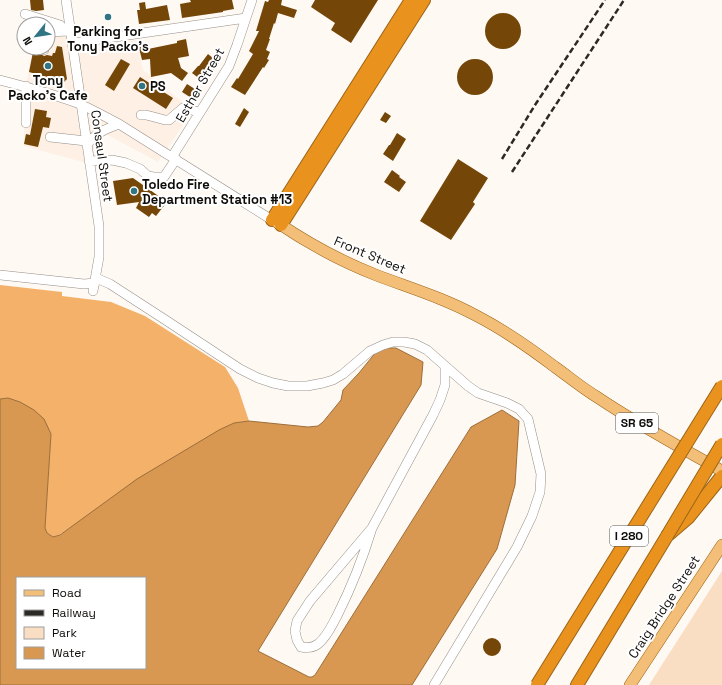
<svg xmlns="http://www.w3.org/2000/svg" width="722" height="685" viewBox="0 0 722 685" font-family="'Space Grotesk',sans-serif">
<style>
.built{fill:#fef0e4}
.green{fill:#f9dec4}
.forest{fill:#f3b16a}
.water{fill:#d99851;stroke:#9c6e3b;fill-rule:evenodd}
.building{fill:#744608}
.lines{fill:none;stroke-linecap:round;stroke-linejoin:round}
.minor-casing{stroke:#958f88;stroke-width:10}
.major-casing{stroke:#9c6417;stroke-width:12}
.highway-casing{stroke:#9c6417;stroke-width:14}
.minor{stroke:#fff;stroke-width:9}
.major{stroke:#f2be78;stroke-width:11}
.highway{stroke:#e9931e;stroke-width:12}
.rail{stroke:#2c2a27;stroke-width:2.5;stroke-dasharray:6 3;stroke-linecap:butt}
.highway-bridge-casing{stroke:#9c6417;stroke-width:14;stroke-linecap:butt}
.highway-bridge{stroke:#e9931e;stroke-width:12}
.poi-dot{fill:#317585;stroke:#fff;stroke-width:1.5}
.labels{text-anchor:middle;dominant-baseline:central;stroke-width:4;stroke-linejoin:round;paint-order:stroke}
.shield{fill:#fff;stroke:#565553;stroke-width:1}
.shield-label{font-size:12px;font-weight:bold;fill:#0e0c09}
.poi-label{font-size:13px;font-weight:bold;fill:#0e0c09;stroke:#fff}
.street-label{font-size:13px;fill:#0e0c09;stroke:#fff}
</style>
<rect width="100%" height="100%" fill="#fff9f3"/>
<path class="built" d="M48 28 89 46 136 40 143 70 181 101 194 109 158 162 104 133 94 140V165L24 146V95L33 48H48Z"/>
<path class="green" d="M722 571V685H649Z"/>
<path class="forest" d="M0 285 62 292V296L111 302 145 316 225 367 238 388 249 421 234 423 59 535 53 537 47 533 45 528 51 433 20 402 8 398 0 399Z"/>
<path class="water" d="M384 348H396L423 362 421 385 258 651 309 677H312L315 675 471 427 502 410 519 421 515 485 497 549 412 685H0V399L8 398 20 402 34 410 44 419 51 434 45 528 47 533 53 537 60 535 137 479 219 430 234 423 249 421 308 427 318 426 323 422 341 400 343 390 359 373 376 352ZM17 578H145V668H17Z"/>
<path class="building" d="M30 0H43L44 10 36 11 31 10Z
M190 0H232L234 9 223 11V12L182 18 180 4 191 2Z
M269 0H282L281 5 297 10 294 18 278 13 275 24 274 23 269 39H270L266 50 270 52 267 59 269 60 264 68 263 67 245 95 231 87 237 78 238 79 253 54 249 51 259 31H256L265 1 268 2Z
M315 0H378L351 43 331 30 335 23 311 7Z
M145 2 146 9 167 5 170 20 139 24 137 10H140L139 3Z
M485 31a18 18 0 1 1 36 0a18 18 0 1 1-36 0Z
M186 39 189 56 178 58 181 68 188 73 182 81 171 73 151 77 150 59 142 60 138 44 147 43 148 49 177 43V41Z
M57 46 62 47 67 79 64 82 29 72 33 52 39 53 44 56 47 55 52 56 53 53H55Z
M208 54 219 63 204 82 192 73 198 66H199Z
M457 77a18 18 0 1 1 36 0a18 18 0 1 1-36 0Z
M121 59 130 64 114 91 105 85Z
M140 77 173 98 166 109 133 88Z
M187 84 198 91 193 99 182 92Z
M244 108 249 112 240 127 235 124Z
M35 109 47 111 46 117 51 118 49 128 43 127 38 147 24 144 26 134 30 135Z
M385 112 391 116 386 123 380 120Z
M397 133 406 139 393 161 383 154 389 145H390Z
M458 159 488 178 473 202 475 204 451 240 420 221Z
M392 170 400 176 399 177 406 182 399 192 384 182Z
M133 178 167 202 156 216 152 213 149 217 136 208 139 202 117 205 113 181Z
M483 647a9 9 0 1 1 18 0a9 9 0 1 1-18 0Z"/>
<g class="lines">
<defs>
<path id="minor" d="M66 0 99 226V257L93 291
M25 14 60 25 65 31
M48 32 69 31
M73 43 246 18
M44 50V48
M0 80C27 87 54 94 80 104 93 110 106 117 119 124L272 220
M141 115H146L154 117 165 120H169L183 108 199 112
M26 123V86
M50 137 86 141
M87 145C95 133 106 129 119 124
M172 157 229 66 237 45 252 0
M89 161 112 160 126 163 140 169 148 176 154 177H164L176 159
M0 275 84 284 95 283
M96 278 110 284 164 319 240 369 258 378 273 383 288 386H307L323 383 333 380 343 374 370 351 383 345 393 342H404L415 344 427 350 468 386 478 393 507 403 519 409 528 419 541 474 540 492 532 516 517 547 434 685
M372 528C363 558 351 588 337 616 332 625 327 637 318 644 313 648 307 648 301 647L297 640 295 631 297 621 310 601 372 528 433 415 440 400 445 385V366"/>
<path id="major" d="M275 221C306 242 340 261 376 275 410 288 444 298 477 316 504 330 530 348 555 367 569 377 582 388 597 397 637 424 680 447 722 471
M630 685 722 545"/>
<path id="highway" d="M272 220 411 0
M281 225 424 0
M577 685 667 536 688 518 722 476"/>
</defs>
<use href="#minor" class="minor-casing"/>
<use href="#major" class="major-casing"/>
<use href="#highway" class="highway-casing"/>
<use href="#minor" class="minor"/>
<use href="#major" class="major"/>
<use href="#highway" class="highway"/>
<path class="rail" d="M502 159 535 105 605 0
M512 172 624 0"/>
<defs>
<path id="highway-bridge" d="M667 536 722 444
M537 685 722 386"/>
</defs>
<use href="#highway-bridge" class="highway-bridge-casing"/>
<use href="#highway-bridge" class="highway-bridge"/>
</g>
<g class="poi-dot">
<circle cx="108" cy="17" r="4"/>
<circle cx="48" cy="66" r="4"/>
<circle cx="142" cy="86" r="4"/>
<circle cx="134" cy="191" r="4"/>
</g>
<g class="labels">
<g class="shield">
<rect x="616" y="413" width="42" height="20" rx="3"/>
<rect x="610" y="526" width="38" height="20" rx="3"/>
</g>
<g class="shield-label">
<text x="637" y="423">SR 65</text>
<text x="629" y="536">I 280</text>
</g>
<g class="poi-label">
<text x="108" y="31">Parking for<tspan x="108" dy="15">Tony Packo's</tspan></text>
<text x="48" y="80">Tony<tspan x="48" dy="15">Packo's Cafe</tspan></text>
<text x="150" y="86" text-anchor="start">PS</text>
<text x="142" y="184" text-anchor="start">Toledo Fire<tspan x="142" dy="15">Department Station #13</tspan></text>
</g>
<g class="street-label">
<text transform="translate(200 85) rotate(-60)">Esther Street</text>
<text transform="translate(102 156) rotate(82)">Consaul Street</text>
<text transform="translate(370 255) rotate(23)">Front Street</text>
<text transform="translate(664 607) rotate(-57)">Craig Bridge Street</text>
</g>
</g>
<rect x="16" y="577" width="130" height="92" fill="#ffffff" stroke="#9f9e9d"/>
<rect x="24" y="590" width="20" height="6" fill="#f2be78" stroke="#9f9e9d"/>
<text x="52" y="597" font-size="12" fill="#0e0c09">Road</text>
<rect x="24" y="610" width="20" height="6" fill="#2c2a27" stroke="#9f9e9d"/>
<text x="52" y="617" font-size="12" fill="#0e0c09">Railway</text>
<rect x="24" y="627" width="20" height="12" fill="#f9dec4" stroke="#9f9e9d"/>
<text x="52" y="637" font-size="12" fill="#0e0c09">Park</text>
<rect x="24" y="647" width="20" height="12" fill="#d99851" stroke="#9f9e9d"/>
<text x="52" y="657" font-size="12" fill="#0e0c09">Water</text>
<g transform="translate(36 36) rotate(240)"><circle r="19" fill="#ffffff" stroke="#9f9e9d"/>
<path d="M0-3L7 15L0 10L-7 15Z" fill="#317585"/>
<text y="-6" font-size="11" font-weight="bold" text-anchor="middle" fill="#0e0c09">N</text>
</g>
</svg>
